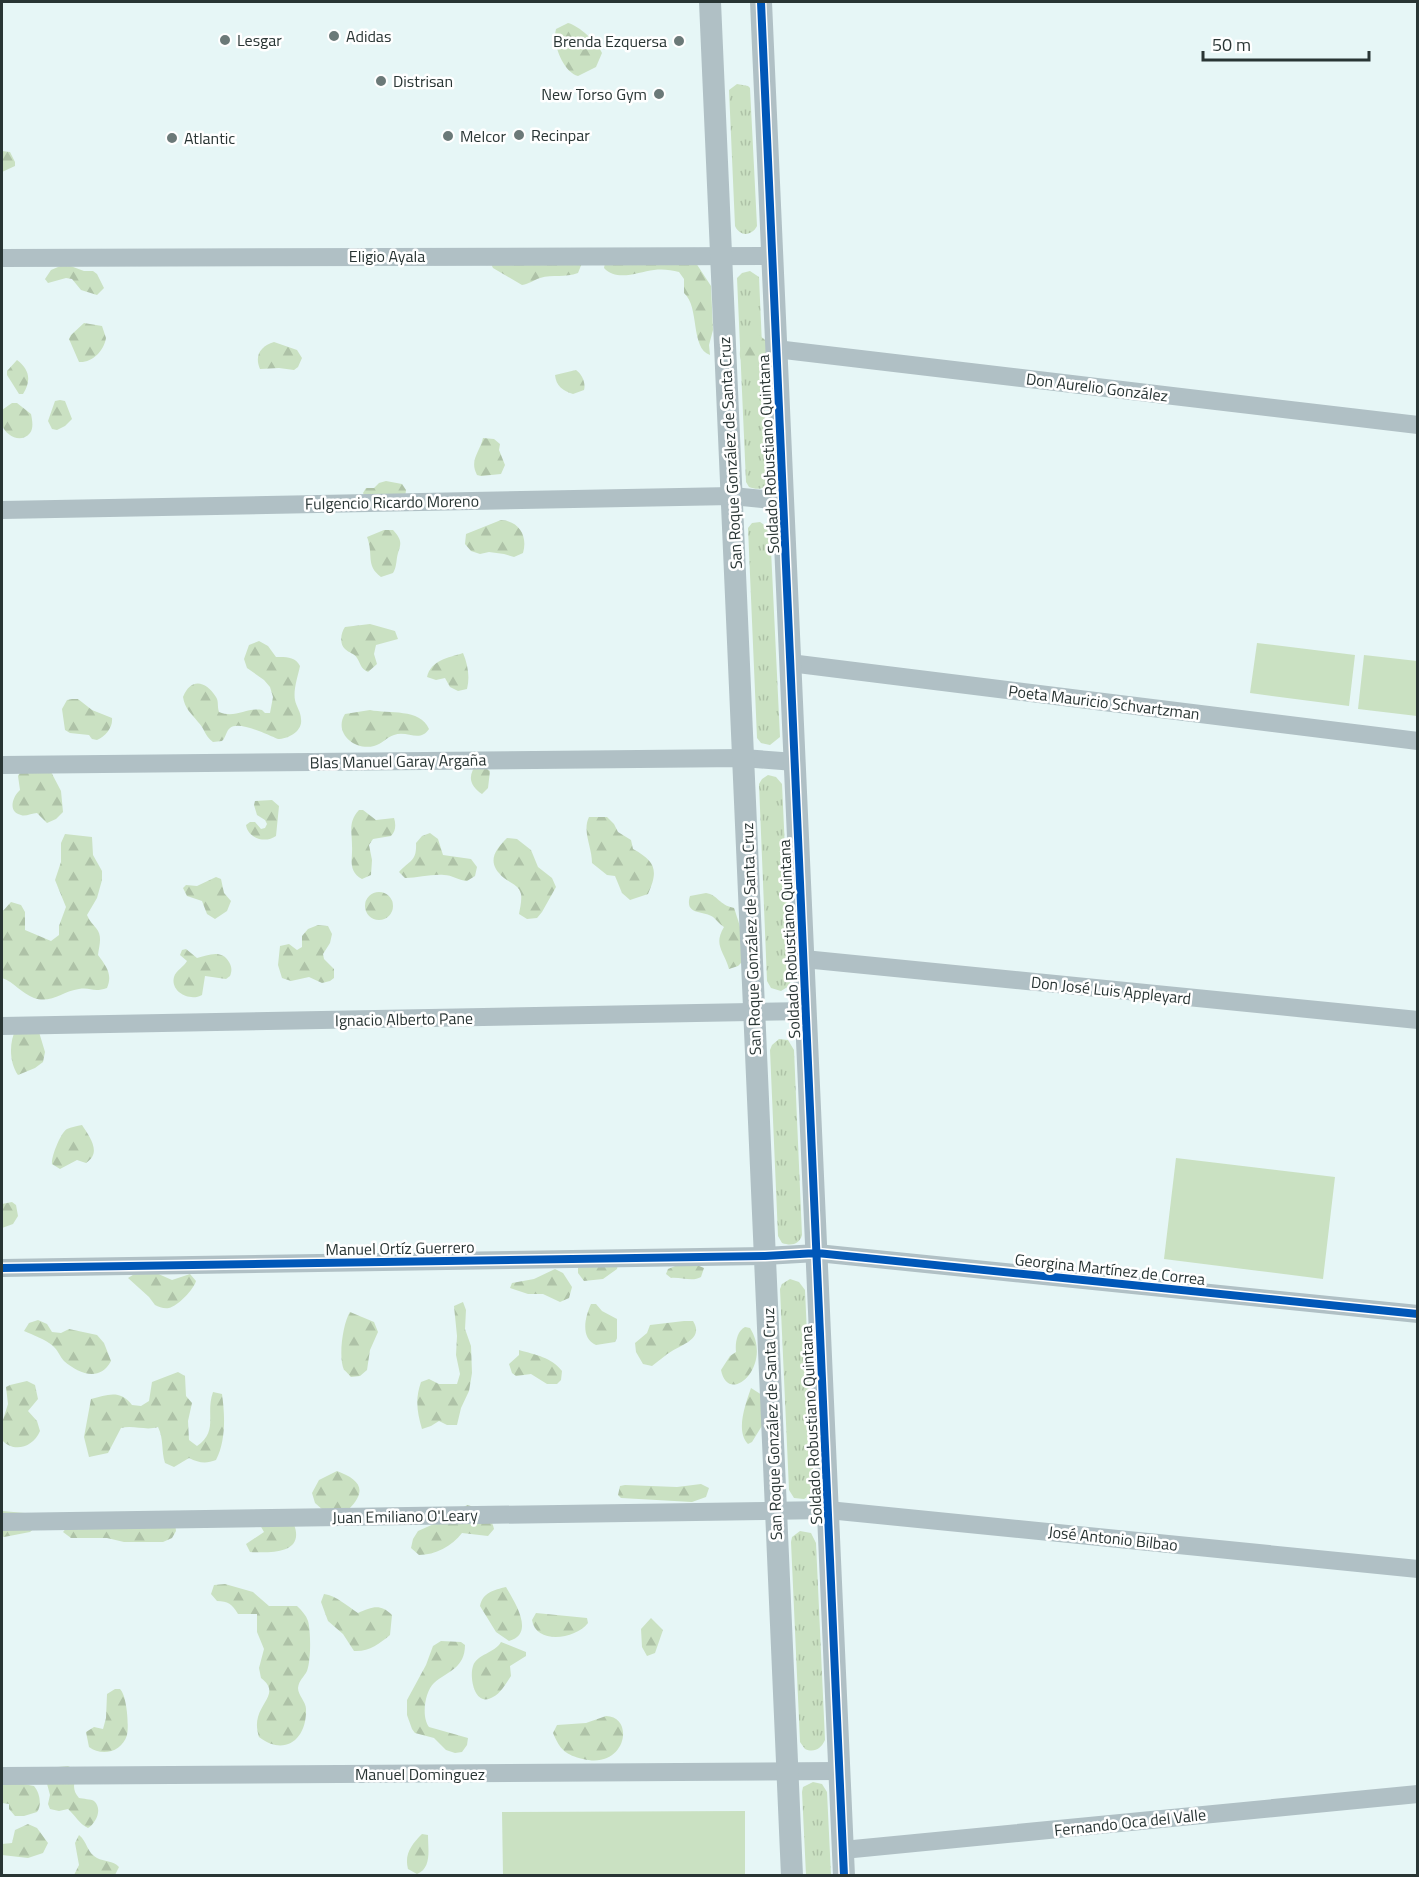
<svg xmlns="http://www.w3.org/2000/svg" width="1419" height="1877" viewBox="0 0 1419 1877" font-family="'Titillium Web',sans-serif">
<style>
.grass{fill:url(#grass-tufts)}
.forest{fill:url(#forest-firs)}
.garden{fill:#cae1c2}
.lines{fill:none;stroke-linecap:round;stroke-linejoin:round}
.minor{stroke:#b0c0c5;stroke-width:18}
.tertiary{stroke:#b0c0c5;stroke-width:22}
.cycleway-casing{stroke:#fff;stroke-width:11}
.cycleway{stroke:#0057b8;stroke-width:8}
.poi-dot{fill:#6b7978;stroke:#fff;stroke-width:2}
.labels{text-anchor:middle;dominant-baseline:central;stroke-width:5;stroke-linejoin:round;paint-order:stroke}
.poi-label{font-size:16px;fill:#293534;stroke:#fff;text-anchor:start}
.street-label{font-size:16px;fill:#293534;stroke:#fff}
</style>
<defs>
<pattern id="grass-tufts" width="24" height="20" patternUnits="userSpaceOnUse" patternTransform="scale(1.5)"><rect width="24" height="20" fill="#cae1c2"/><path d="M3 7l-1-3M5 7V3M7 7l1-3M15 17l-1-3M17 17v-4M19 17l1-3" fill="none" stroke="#aec2a7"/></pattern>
<pattern id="forest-firs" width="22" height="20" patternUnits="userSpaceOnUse" patternTransform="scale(1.5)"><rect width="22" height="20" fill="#cae1c2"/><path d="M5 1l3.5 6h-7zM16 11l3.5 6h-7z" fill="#aec2a7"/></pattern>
</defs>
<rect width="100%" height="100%" fill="#e6f6f6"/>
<path class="grass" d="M737 84 748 86 750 88 757 226C752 236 740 237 735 226L729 90Z
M750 271 759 277 768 482C764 490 757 490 749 487L746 482 737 278 742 273Z
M760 522 770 529 780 737 770 745 761 743 757 738 748 528 752 523Z
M768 775 776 777 782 784 791 980 789 986 781 991 771 988 767 981 759 784 762 779Z
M779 1039 788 1040 794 1050 802 1235C799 1245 791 1246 782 1243L778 1236 770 1050 772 1045Z
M790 1279 799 1282 805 1290 814 1490 812 1494 804 1499 794 1498 789 1490 780 1289 782 1284Z
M800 1531 811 1533 816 1543 825 1740C821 1749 814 1753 805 1749L800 1742 791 1542 792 1537Z
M813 1782 822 1784 827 1792 831 1875H806L802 1792 803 1787Z"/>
<path class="forest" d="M568 23C578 25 598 43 602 53L596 67 578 76C563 72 552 43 556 29Z
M2 151 10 152 15 162V166L2 172Z
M694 260 711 286 713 330 709 345 710 355C690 348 700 307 684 293V279L679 272C671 270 663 269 654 270 638 272 617 282 604 268L605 263Z
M582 263 578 273C565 278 553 274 540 278 534 280 529 284 522 285L493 268 491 264Z
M65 264 84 271H93L97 274 104 288 97 295 81 290 72 279 66 278 48 283 45 279 51 270Z
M84 323 102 326 106 338C104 351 92 363 79 362L69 339 71 335Z
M755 331 776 350 774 366 754 371C732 363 738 341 755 331Z
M274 342 297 350 302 358 298 367 294 370 279 368 260 369C254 355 261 346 274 342Z
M17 360C29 369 32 380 23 394H19L7 375V371Z
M576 370C582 374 586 383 584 390L573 394C563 391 556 386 555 375Z
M60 400 65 401 72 419 65 426 57 430 52 429 48 421 55 401Z
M12 403H17L31 414C32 419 34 428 30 433 21 444 6 436 2 425 1 421 2 415 2 410Z
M483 438 494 439 500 444 499 450 505 465 501 474 481 476 477 475C469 460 480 452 483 438Z
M386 481 402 484 406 490 405 498 364 495 363 493 366 488H374L379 483Z
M501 520C519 521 528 536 523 553L514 557 504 554 489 552 480 554 471 551 465 544 466 534Z
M384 530H393C401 539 402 542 398 553 396 560 397 566 393 573L381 577C365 565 374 555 367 537Z
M370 624 395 631 398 639 376 645 374 654 377 664 368 672C360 668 361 664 357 658 354 653 349 653 345 649 339 644 341 632 345 627Z
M259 641 268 646 276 657C285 657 295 656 300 666 298 676 293 690 295 700 296 706 301 712 301 719 303 731 288 739 278 739 268 735 238 720 230 728 226 731 226 737 222 741L213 742C204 735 205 729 198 722 191 713 185 709 183 697 191 677 206 681 216 697 219 702 217 706 219 712 235 719 247 707 262 710L265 713H270L273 697 270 687 264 680 247 668 244 659 249 645Z
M463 653C468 665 470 677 467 689L458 691 450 687 445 678 436 680 427 677C431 660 448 658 463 653Z
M72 699H78L92 710 112 718C113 727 106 736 97 740L92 739 89 735 70 733 65 730 62 709 67 700Z
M370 710C389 714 420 708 429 729 420 743 407 730 394 735 387 737 382 744 374 746 355 751 333 733 345 714Z
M478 763 490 771 488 788 482 794C469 785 467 775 478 763Z
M50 770 61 791 63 812 56 819 47 823 37 813C32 813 25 817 21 815 7 812 13 796 20 790L18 776 20 772Z
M272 800 279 806 276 836C265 844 248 838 246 825L250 822H255L261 829 265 828 267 824 265 820 257 815 254 805 255 801Z
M359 810H363L376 820 394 818C396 824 396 831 391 836L373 839 369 845 372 860 371 875 362 879C347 871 353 858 352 846 352 831 348 822 359 810Z
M589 817H607L614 824 618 832 631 840 633 849C655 861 659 870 648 894L630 900 622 893 615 876 607 875 592 863C592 847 582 831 589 817Z
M430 833 438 839 443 855 471 859 477 867 475 876 467 881C458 880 452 875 444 875 431 874 418 878 405 878L399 872C410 860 417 861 416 843L422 836Z
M65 834 92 837 93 855 102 871V880L97 898 87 915C90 922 92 923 96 928 103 936 99 946 98 955 106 966 113 974 107 988 93 993 91 987 79 989 63 991 51 1004 34 998 21 993 14 982 2 978V912L11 902 21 905 25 912V930L51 941 59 935V926L66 907 55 880 61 862V843Z
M507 838 517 839 531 850 538 867 552 878 556 887 542 912 537 918 527 919 519 914C520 908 522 900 521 894 519 885 510 883 504 878 486 863 494 851 507 838Z
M216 877 221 879 224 893 231 901 227 911 215 919 207 914 202 901 187 896 183 888 186 885 197 886Z
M365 906a14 14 0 1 1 28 0a14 14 0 1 1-28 0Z
M706 893C718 895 719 905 734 908 735 910 744 939 744 941 745 948 742 955 742 962L738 966 729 969C724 951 713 945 724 927 719 924 717 920 713 917 704 910 684 916 690 896Z
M318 925 328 926 332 934 330 943 323 954 324 959 334 969V978L330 981 322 983 309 977 291 981 282 978 278 965 280 946 289 944 297 950 302 947V936L308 929Z
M186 949 197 958C208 955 222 949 229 962 232 967 232 971 230 976L226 979 205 976 202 995C190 1002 170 992 174 977 176 970 184 967 187 961L180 955 182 950Z
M16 1029 39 1032 45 1052 43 1062 35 1068 18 1075C9 1062 9 1042 16 1029Z
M82 1125C90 1137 102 1153 86 1163L77 1160 60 1169 52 1164C51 1157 61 1132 67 1129 71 1127 77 1126 82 1125Z
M12 1202 16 1205 18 1216 13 1224 2 1228V1204Z
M584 1259 618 1264 617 1269 603 1279 584 1281 578 1273V1268Z
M687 1261 704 1268 701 1277C693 1282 681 1277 671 1278L666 1274 668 1269Z
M555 1269 563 1273 572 1287 569 1298 560 1302 543 1294H528L510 1288 512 1283 534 1279Z
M154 1272 172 1280 190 1274 196 1281C194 1289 178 1306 169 1308 164 1309 159 1307 155 1305L149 1297 128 1278 136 1273Z
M463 1302 466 1310 465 1329 471 1346 472 1373 469 1391 461 1408 457 1425H447L439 1421 431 1426 422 1429C417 1412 415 1399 421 1382L429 1379 439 1384H457L460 1374 456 1355 457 1336 454 1306Z
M591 1304H596L602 1311 617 1319V1338L615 1342 596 1345C580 1338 585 1317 591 1304Z
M350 1312 374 1322 378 1332 370 1350 367 1370 360 1376 351 1377C350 1376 345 1370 344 1370 338 1357 343 1323 350 1312Z
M38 1320 47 1324 52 1332 61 1333 69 1329 97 1335 104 1343 111 1361C100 1382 79 1374 64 1361 60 1357 58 1350 53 1346 45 1339 33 1335 24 1331L29 1323Z
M684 1321H693C704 1338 683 1344 672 1351 665 1355 659 1361 652 1366L643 1364 636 1352 635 1343 647 1333 650 1325Z
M745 1327 750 1328C774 1366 728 1407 721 1370L730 1356 736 1352C735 1343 737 1331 745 1327Z
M519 1350C536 1355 551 1357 562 1371L561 1380 557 1384H547L531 1374 516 1376 512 1373 509 1364 519 1355Z
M178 1372 185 1376 186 1396 192 1403 188 1421 189 1440 197 1446C219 1431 205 1414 213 1392L222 1394C225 1415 226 1441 216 1460 206 1464 199 1463 189 1458L174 1467 165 1463C161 1451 164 1439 158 1427 146 1431 134 1425 121 1428L108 1453 89 1457 84 1437 91 1399C107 1395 120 1389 132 1405L141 1406 149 1401 152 1382Z
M27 1381 35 1385 38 1399 28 1411 37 1421 40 1431C33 1448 13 1453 2 1440V1423L8 1404 6 1387 10 1385Z
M751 1388 765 1397 768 1416 752 1442 748 1444C735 1431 746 1403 751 1388Z
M337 1471C358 1479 369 1489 349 1509L323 1510 315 1503 312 1493 319 1480Z
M701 1484 709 1488 706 1497 692 1502 621 1498 618 1495 620 1486 625 1485 677 1487Z
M467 1505C481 1508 491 1515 494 1529L488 1536 462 1533C452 1546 435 1555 419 1555L411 1548 413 1539 418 1531 445 1519Z
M2 1511 25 1513 37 1526 30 1532 4 1537 2 1536Z
M175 1522 176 1531 172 1538 163 1542H124L107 1538H71L63 1532 69 1525Z
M293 1522C307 1554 271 1553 250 1552L246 1544 264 1532 260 1525Z
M225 1584 253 1592 269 1606H297C302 1611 306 1615 308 1621 311 1632 311 1661 307 1671 304 1677 299 1680 298 1688 298 1695 306 1702 306 1709 307 1739 285 1757 259 1737 257 1730 256 1724 258 1717 263 1700 279 1692 261 1678L259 1668 264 1649 257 1632V1614H238C232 1604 228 1601 217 1601L211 1594 214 1585Z
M506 1587C514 1601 536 1634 509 1641L496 1632 480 1606C483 1592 494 1590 506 1587Z
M324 1594C337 1596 347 1606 358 1613 372 1607 380 1603 392 1615L390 1635C379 1644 369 1652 354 1651L343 1634 328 1621 321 1602Z
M536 1613 587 1618 588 1623C576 1639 536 1645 532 1620Z
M651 1618 663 1630 655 1653 647 1656 642 1647 641 1629Z
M441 1641 461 1642 465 1645C465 1668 448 1671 434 1683 425 1691 421 1717 429 1727L468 1738 467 1745 462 1752 455 1753 446 1750 434 1738 415 1733 412 1729 407 1715V1700L426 1665 433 1646Z
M501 1642 526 1652V1656L510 1666 511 1676C506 1683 501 1693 493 1697 475 1708 469 1678 473 1666 477 1654 495 1653 501 1642Z
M115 1689H120C127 1696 129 1725 127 1735 122 1752 102 1757 89 1747L86 1732 94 1727 103 1729 106 1718 107 1694Z
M606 1716C635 1716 627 1770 583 1759 566 1755 560 1750 553 1733L557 1725 586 1723Z
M68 1766 72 1768 76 1777C73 1786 73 1791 79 1798 83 1799 91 1799 94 1801 103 1809 96 1823 88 1828 79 1824 75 1815 68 1809L59 1811 50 1809 48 1804 50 1795 46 1780 58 1767Z
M2 1780 34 1786C40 1793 42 1805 37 1812L24 1816H15L9 1809V1804L2 1803Z
M28 1824 37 1828 48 1843 43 1853 28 1858 2 1855V1844L12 1843 15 1830Z
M422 1834 428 1835C428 1849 432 1868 417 1874L408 1869C404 1854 412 1844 422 1834Z
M79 1835C87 1841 87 1853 97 1858 104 1862 113 1860 119 1867L115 1875H74L79 1865 75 1843Z"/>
<path class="garden" d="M1257 643 1355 655 1349 706 1250 693Z
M1364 655 1417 661V716L1358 709Z
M1176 1158 1335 1177 1323 1279 1164 1259Z
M745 1811V1875H503L502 1812Z"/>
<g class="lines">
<path class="minor" d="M2 258 772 256
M776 349 1418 425
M2 510 732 496 783 501
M790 663 1418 741
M2 765 743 758 795 762
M804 959 1418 1020
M2 1026 806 1011
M2 1268 765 1256 817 1253 1418 1314
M2 1522 828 1510 1418 1569
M2 1776 839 1771
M843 1850 1418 1794"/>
<path class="tertiary" d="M710 2 792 1876
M761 2 844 1876"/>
<defs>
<path id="cycleway" d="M761 2 844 1876
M2 1268 765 1256 817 1253 1418 1314"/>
</defs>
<use href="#cycleway" class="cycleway-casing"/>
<use href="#cycleway" class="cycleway"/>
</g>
<g class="poi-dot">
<circle cx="334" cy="36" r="6"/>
<circle cx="225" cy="40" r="6"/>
<circle cx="679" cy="41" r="6"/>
<circle cx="381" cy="81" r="6"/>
<circle cx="659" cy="94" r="6"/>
<circle cx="519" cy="135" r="6"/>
<circle cx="448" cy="136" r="6"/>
<circle cx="172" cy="138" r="6"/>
</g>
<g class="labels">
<g class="poi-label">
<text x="346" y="36">Adidas</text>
<text x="237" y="40">Lesgar</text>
<text x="667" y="41" text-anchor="end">Brenda Ezquersa</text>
<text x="393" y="81">Distrisan</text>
<text x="647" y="94" text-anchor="end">New Torso Gym</text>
<text x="531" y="135">Recinpar</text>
<text x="460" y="136">Melcor</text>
<text x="184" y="138">Atlantic</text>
</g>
<g class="street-label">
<text x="387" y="256">Eligio Ayala</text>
<text transform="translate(1097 387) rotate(7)">Don Aurelio González</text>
<text transform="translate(730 453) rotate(-93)">San Roque González de Santa Cruz</text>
<text transform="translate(768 454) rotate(-93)">Soldado Robustiano Quintana</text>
<text transform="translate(392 502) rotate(-1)">Fulgencio Ricardo Moreno</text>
<text transform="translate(1104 702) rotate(7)">Poeta Mauricio Schvartzman</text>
<text transform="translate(398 761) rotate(-1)">Blas Manuel Garay Argaña</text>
<text transform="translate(751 939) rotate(-92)">San Roque González de Santa Cruz</text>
<text transform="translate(789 939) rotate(-93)">Soldado Robustiano Quintana</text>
<text transform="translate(1111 990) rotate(6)">Don José Luis Appleyard</text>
<text transform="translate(404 1019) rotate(-1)">Ignacio Alberto Pane</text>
<text transform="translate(400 1248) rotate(-1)">Manuel Ortíz Guerrero</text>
<text transform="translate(1110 1269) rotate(6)">Georgina Martínez de Correa</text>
<text transform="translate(772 1424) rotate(-92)">San Roque González de Santa Cruz</text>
<text transform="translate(811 1425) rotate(-93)">Soldado Robustiano Quintana</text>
<text transform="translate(405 1516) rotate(-1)">Juan Emiliano O'Leary</text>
<text transform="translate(1113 1538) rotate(6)">José Antonio Bilbao</text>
<text x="420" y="1774">Manuel Dominguez</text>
<text transform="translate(1130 1822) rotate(-6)">Fernando Oca del Valle</text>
</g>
</g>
<rect width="1419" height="1877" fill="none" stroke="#293534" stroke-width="6"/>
<path d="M1203 51v9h166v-9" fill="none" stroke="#293534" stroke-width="3"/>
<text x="1212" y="51" font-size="18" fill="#293534" stroke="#ffffff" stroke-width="4.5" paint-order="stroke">50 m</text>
</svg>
